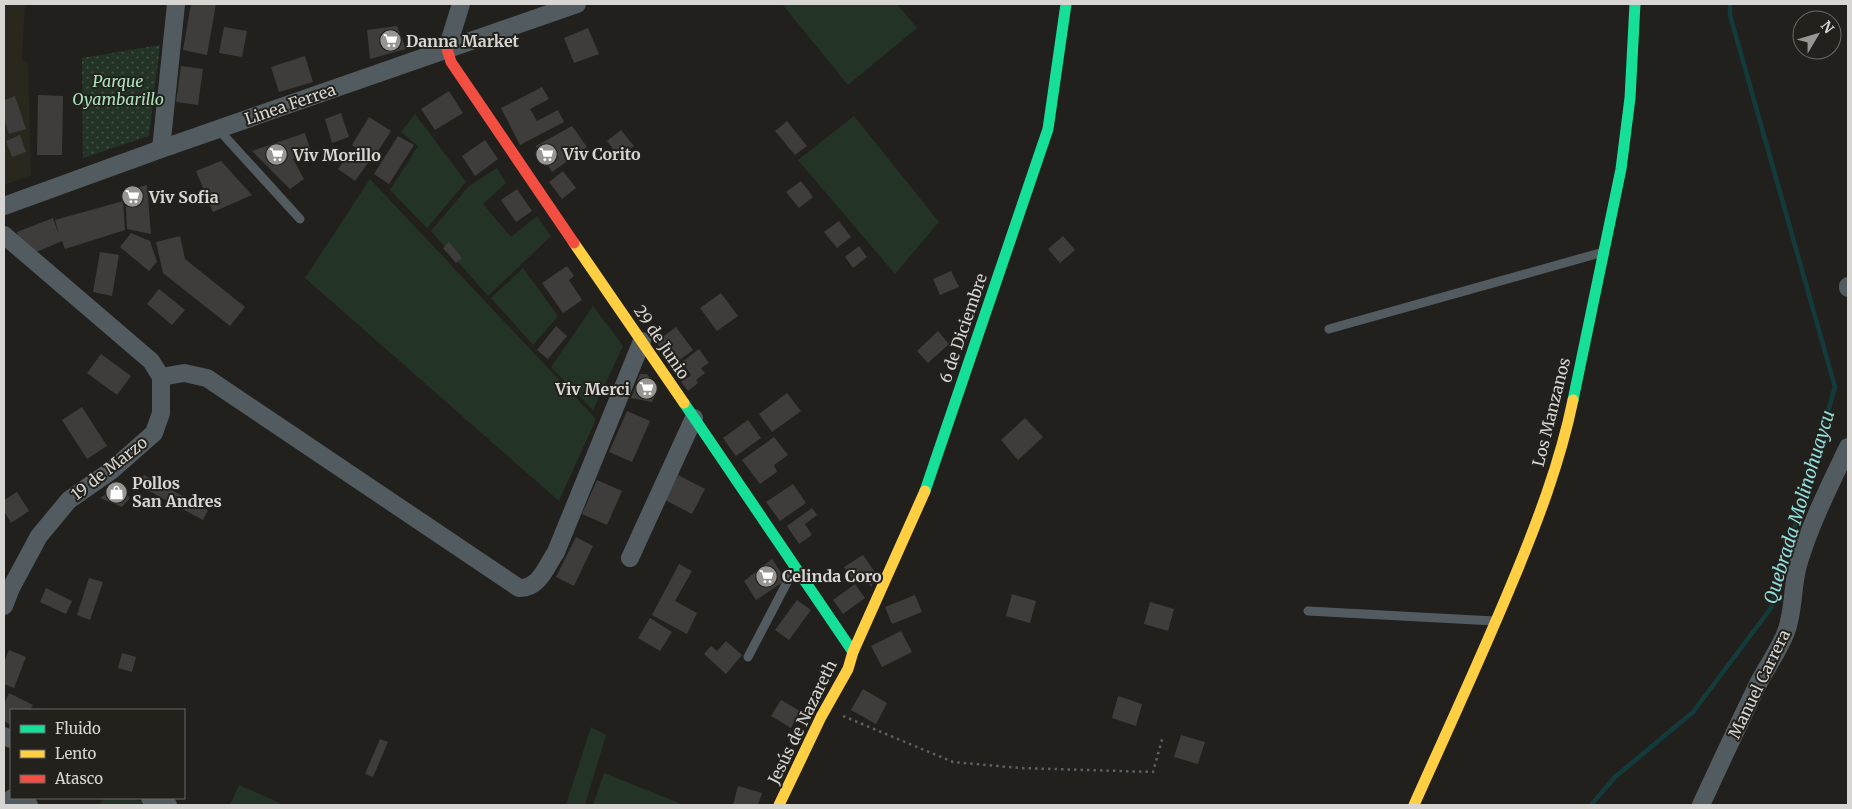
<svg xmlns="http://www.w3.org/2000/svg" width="1852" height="809" viewBox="0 0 1852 809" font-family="Merriweather,serif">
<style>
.built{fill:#2a271e}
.green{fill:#233427}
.park{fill:url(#park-dots)}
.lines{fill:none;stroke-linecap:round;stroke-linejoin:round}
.stream{stroke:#133b3c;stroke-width:4.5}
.building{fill:#3e3d3c}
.path{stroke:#5a6063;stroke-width:2.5;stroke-dasharray:2.5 4;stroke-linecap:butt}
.lane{stroke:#525c60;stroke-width:9}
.street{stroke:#525c60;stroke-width:18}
.fast{stroke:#16e098;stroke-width:11}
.slow{stroke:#ffcf43;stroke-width:11}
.jam{stroke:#f24e42;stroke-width:11}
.labels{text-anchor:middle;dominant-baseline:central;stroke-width:4;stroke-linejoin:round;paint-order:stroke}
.poi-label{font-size:16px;font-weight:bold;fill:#d7d6d3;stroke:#23211c;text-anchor:start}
.park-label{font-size:16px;font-style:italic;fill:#ade5be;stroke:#23211c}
.street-label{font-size:16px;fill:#d7d6d3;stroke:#23211c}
.water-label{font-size:18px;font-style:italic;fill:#91e0e1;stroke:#23211c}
</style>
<defs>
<pattern id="park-dots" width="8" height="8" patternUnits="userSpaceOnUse" patternTransform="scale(1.25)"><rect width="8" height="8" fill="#233427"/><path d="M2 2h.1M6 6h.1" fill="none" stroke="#425145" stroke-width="1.8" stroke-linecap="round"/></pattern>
</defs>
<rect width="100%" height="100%" fill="#22201d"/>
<path class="built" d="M4 4H25L22 60 28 63 31 175 4 185Z"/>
<path class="green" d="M782 4H897L917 28 848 85Z
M415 114 466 182 427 228 390 190 418 146 401 132Z
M854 116 939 222 895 274 798 160Z
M497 168 506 183 483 204 511 237 537 216 551 236 488 296 431 231 469 186Z
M370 179 596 419 559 501 305 278Z
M523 268 558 316 533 345 491 298Z
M593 306 623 346 593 410 551 367Z
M591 727 606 735 585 805H566Z
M604 773 684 805H593Z
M239 785 280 803 279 805H230Z
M103 798H132L150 805H100Z"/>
<path class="park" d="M160 45 149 136 83 158 82 58Z"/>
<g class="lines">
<path class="stream" d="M1591 805 1615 777 1693 712 1771 608 1835 387 1730 15V4"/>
</g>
<path class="building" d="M191 4H216L207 55 183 50Z
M397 26 406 49 370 59 367 30Z
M224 27 247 31 242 57 219 53Z
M588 28 599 54 574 63 564 38Z
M305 56 313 82 279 92 271 67Z
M181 66 203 69 198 105 176 102Z
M542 87 549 99 530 109 537 121 558 110 564 122 520 145 501 108Z
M449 91 463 113 435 130 421 109Z
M38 95 63 96 62 155H37Z
M15 96 26 129 9 134 4 119V100Z
M341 113 349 137 332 143 325 119Z
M369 117 391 131 373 159 352 145Z
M787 121 807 146 795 155 775 131Z
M572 126 587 147 552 172 536 146Z
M621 130 634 146 619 157 607 141Z
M305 133 311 152 293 159 304 179 290 189 252 151Z
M20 135 26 152 12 157 6 141Z
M398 136 414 145 389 184 374 174Z
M485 140 498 159 475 176 462 156Z
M351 151 368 163 355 181 338 169Z
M221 161 252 195 213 212 196 171Z
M563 171 576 188 562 199 549 182Z
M801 181 813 197 799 208 786 192Z
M147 185 151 234 127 229 125 191Z
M517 189 532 211 516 222 501 200Z
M123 201 125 230 65 249 62 241 34 253 21 245 17 232 53 218 59 235 55 220Z
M839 221 851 237 837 248 824 232Z
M131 233 150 241 157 262 149 271 120 247Z
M180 236 185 259 245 307 230 326 163 273 156 242Z
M1063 236 1075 250 1060 263 1048 249Z
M449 242 462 258 456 263 443 248Z
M859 246 867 257 853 268 845 257Z
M100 252 119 255 112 296 93 292Z
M567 266 574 276 569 280 582 300 563 313 542 283Z
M951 271 959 287 940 295 933 279Z
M159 289 185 310 172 325 147 304Z
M721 293 738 316 717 331 700 308Z
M556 326 567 336 548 359 537 350Z
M676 327 693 350 673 365 656 342Z
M938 331 949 344 928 363 917 351Z
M699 349 709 363 701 368 705 373 696 380 698 383 688 391 681 382 691 375 682 362Z
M101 354 131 376 117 395 87 373Z
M640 374H647L658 390 652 402 631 398Z
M787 393 801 411 772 432 759 414Z
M82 407 107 446 87 459 62 420Z
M627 411 650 421 632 462 609 452Z
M1025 418 1043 437 1018 460 1001 440Z
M748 420 761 438 736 456 723 438Z
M774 437 788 455 774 465 777 472 760 484 742 460Z
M144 475 208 510 203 520 138 485Z
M678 475 705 489 692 514 665 500Z
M597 480 622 491 607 525 582 514Z
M793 484 806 503 780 521 766 502Z
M118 486 130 498 122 507 100 498Z
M17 492 29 511 11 523 4 511V500Z
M812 508 817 515 805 524 812 535 799 544 787 526Z
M576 537 593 546 574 586 556 577Z
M863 555 877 575 871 587 863 574 853 581 844 567Z
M772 559 786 580 756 600 744 581Z
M679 564 692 571 675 601 697 613 687 634 652 615Z
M89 578 103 582 90 620 77 615Z
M855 584 865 598 843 614 833 600Z
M46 588 72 601 66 614 40 602Z
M1012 594 1036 601 1030 623 1006 616Z
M915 595 922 612 892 624 885 607Z
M797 600 811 610 789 640 775 630Z
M1150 602 1174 609 1168 631 1144 624Z
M650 618 672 632 660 651 638 638Z
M901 631 912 652 882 667 871 646Z
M726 641 742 655 726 674 704 654 711 646 717 651Z
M9 650 26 657 14 688 4 684V662Z
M122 653 136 657 132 672 118 668Z
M863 689 887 703 876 724 851 710Z
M9 693 33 705 30 710H11V725L4 721V704Z
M1118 696 1142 704 1136 726 1112 718Z
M781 700 800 711 791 728 771 716Z
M1181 735 1205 742 1198 764 1174 757Z
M380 739 388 742 373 777 365 774Z
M738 786 762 793 758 805H733Z"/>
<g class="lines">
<path class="path" d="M843 716 953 762 1020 768 1153 772 1163 736"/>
<path class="lane" d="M218 129 300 219
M1329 329 1600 253
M1308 611 1494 621
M748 657 794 569"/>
<path class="street" d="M447 49 461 4
M161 149 176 4
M4 206 161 149 577 4
M4 235 151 361 161 377V413L154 433 112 470 69 500 39 536 11 588 4 606
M1848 286V288
M161 377 184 373 207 378 519 588C539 589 546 567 556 552L642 341
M630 558 694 418
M4 736 11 739
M12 798 29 805
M150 798 168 805
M1701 805C1720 764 1739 723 1759 682 1768 665 1779 650 1786 632 1794 611 1792 587 1798 565 1810 524 1830 485 1848 447"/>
<path class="fast" d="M1573 400 1621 169 1630 98 1635 4
M684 403 853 652
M925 491 1048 129 1066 4"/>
<path class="slow" d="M574 243 684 403
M779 805 821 717 848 669 853 652 925 491
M1414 805C1447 731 1481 658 1512 583 1537 523 1560 463 1573 400"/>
<path class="jam" d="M447 49 451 62 574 243"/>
</g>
<defs>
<symbol id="supermarket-disc" viewBox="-11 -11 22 22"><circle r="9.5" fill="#989693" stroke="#23211c"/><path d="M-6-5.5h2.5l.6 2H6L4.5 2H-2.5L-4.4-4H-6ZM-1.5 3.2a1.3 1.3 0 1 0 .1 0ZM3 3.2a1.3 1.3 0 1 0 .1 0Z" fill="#fff"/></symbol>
<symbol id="shop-disc" viewBox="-11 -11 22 22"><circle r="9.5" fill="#989693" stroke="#23211c"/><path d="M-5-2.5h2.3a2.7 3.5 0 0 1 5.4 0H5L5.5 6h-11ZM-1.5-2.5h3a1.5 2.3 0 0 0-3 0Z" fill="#fff"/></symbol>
</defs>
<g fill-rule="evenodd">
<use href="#supermarket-disc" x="378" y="28" width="25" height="25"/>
<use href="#supermarket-disc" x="534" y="142" width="25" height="25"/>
<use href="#supermarket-disc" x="264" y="142" width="25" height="25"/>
<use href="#supermarket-disc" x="120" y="184" width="25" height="25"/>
<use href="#supermarket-disc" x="634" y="376" width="25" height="25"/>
<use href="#shop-disc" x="104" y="480" width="25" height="25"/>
<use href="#supermarket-disc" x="754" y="564" width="25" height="25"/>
</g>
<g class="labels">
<g class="poi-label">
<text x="406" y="41">Danna Market</text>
<text x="563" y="154">Viv Corito</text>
<text x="293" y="155">Viv Morillo</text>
<text x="149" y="197">Viv Sofia</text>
<text x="630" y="389" text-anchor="end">Viv Merci</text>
<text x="132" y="483">Pollos<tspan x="132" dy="18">San Andres</tspan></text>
<text x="782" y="576">Celinda Coro</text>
</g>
<g class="park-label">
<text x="118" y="81">Parque<tspan x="118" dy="18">Oyambarillo</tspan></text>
</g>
<g class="street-label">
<text transform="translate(290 104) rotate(-19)">Linea Ferrea</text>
<text transform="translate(963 328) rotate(-71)">6 de Diciembre</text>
<text transform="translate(662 342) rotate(56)">29 de Junio</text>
<text transform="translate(1551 412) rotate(-76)">Los Manzanos</text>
<text transform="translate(109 468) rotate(-38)">19 de Marzo</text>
<text transform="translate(1759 684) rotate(-64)">Manuel Carrera</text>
<text transform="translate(802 722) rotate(-64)">Jesús de Nazareth</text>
</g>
<g class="water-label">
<text transform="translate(1799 507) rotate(-73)">Quebrada Molinohuaycu</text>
</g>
</g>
<rect width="1852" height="809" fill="none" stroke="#d7d6d3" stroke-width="10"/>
<rect x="10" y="709" width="175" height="90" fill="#23211c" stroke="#6b6965"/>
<rect x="20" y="725" width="25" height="8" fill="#16e098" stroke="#6b6965"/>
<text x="55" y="734" font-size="15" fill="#d7d6d3">Fluido</text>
<rect x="20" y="750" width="25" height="8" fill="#ffcf43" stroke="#6b6965"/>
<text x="55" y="759" font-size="15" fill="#d7d6d3">Lento</text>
<rect x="20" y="775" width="25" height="8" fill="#f24e42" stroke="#6b6965"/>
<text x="55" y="784" font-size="15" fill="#d7d6d3">Atasco</text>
<g transform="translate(1817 35) rotate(52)"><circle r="24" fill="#23211c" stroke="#6b6965"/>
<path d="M0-4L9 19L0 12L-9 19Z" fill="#989693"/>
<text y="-8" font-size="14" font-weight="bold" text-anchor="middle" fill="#d7d6d3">N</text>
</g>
</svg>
